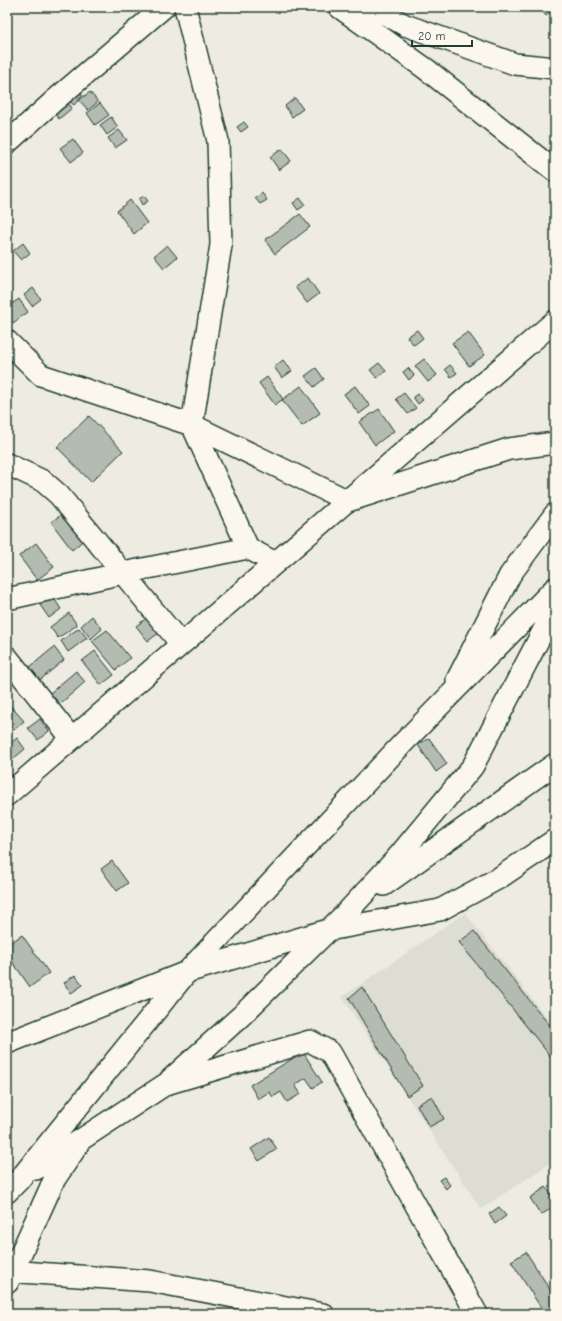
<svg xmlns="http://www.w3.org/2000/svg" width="562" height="1321" viewBox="0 0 562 1321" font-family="'Comic Neue',sans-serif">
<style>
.built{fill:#ddddd2}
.building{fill:#b4bbb0;stroke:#1f3d34}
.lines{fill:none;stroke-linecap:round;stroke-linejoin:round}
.minor-casing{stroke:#1f3d34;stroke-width:24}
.minor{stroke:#fbf7ec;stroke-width:21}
</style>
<rect width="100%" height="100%" fill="#eeece1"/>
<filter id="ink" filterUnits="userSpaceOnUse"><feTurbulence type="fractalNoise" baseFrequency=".025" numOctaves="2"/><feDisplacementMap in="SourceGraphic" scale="8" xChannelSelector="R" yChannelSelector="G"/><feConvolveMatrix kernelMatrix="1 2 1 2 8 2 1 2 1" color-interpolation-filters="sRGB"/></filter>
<g filter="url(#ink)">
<path class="built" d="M465 913 555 1028V1160L481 1209 342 997Z"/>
<path class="building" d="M539 7H555V8L546 16Z
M76 88 83 95 74 105 66 98Z
M90 92 98 102 88 110 79 100Z
M295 98 303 109 292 117 285 106Z
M66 100 72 108 59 119 53 111Z
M100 103 109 115 95 125 87 113Z
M111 117 118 127 107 135 100 125Z
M244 122 248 127 241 132 237 127Z
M119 130 127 140 115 148 108 138Z
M73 139 83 153 71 162 60 148Z
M282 149 291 161 279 170 270 157Z
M262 193 267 200 260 204 255 198Z
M144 196 148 201 142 205 139 199Z
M300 198 305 205 298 210 293 203Z
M130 200 147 223 134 234 117 211Z
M300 214 310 227 275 254 265 240Z
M23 243 30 253 21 260 13 251Z
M167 245 177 257 164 268 154 256Z
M308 278 319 294 307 303 295 287Z
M33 288 41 299 32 306 24 295Z
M19 299 28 312 13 323 7 314V307Z
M417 330 423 338 414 345 407 337Z
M468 332 485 355 469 366 452 343Z
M424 359 437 375 428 382 415 366Z
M283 360 292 371 282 378 274 367Z
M379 363 386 371 377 378 370 370Z
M450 365 457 373 451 377 445 369Z
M316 368 324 379 314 387 305 376Z
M408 368 414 375 409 380 403 372Z
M267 377 283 399 275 405 259 383Z
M301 386 320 413 302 426 282 400Z
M355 386 370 406 359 414 344 394Z
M404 393 416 408 408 414 396 399Z
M418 394 423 400 418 404 413 397Z
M379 409 394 431 375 445 359 422Z
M89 416 123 451 91 482 57 447Z
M65 512 86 538 72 550 51 522Z
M36 543 54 567 37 580 19 556Z
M53 597 61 609 49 618 40 605Z
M69 613 77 625 58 638 50 627Z
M151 615 163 630 148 641 136 626Z
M92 616 102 629 91 639 81 626Z
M79 628 87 638 68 652 61 641Z
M107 630 130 658 116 670 92 641Z
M54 647 64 660 40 680 30 667Z
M95 651 114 675 101 685 82 661Z
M76 671 85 682 60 704 50 693Z
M7 702 24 721 14 730 9 725 7 727Z
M40 719 49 731 38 740 28 728Z
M17 738 25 749 7 764V746Z
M429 738 447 764 436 772 418 745Z
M112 861 128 883 117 891 101 869Z
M474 931 555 1032V1062L459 942Z
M22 935 49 973 30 987 7 954V945Z
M75 975 83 985 71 993 64 983Z
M362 987 423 1086 407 1096 349 998Z
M303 1052 322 1082 313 1088 306 1078 295 1085 301 1094 287 1102 281 1092 273 1097 269 1092 258 1099 250 1085Z
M432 1096 444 1119 429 1127 417 1105Z
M269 1137 277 1149 259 1161 251 1149Z
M444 1177 450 1185 446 1189 439 1180Z
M546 1187 555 1200V1206L541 1215 530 1198Z
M499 1207 506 1216 495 1224 489 1214Z
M526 1252 555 1297V1314H545L511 1261Z"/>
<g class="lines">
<defs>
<path id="minor" d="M185 7 218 141 221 245 192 425 248 548 275 563
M339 7 426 69 555 171
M372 7 405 25 515 64 555 68
M7 143 55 100 164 7
M7 341 41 375 192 425 348 501 509 449 555 443
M7 464 43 481 59 495 181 644
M7 599 123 573 248 548
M7 657 72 739
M457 680 510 575 555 514
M7 795 555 321
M384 885 555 764
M7 1043 187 972 328 930 440 910 499 878 555 840
M170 1080 241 1016 348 911 397 858 473 766 555 608
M36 1169 166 1084 310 1041 330 1052 477 1314
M7 1192 19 1180 187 972 404 742 555 588
M7 1271 150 1281 323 1314
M8 1282 54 1180 77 1146"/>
</defs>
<use href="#minor" class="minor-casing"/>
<use href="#minor" class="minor"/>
</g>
</g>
<rect width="562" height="1321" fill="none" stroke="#fbf7ec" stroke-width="24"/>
<rect x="12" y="12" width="538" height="1297" fill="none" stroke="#1f3d34" stroke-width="1.5" filter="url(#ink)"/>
<path d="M412 40v6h60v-6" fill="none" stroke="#1f3d34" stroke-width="2"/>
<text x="418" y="40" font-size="12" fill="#1f3d34" stroke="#fbf7ec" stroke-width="3" paint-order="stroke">20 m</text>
</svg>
